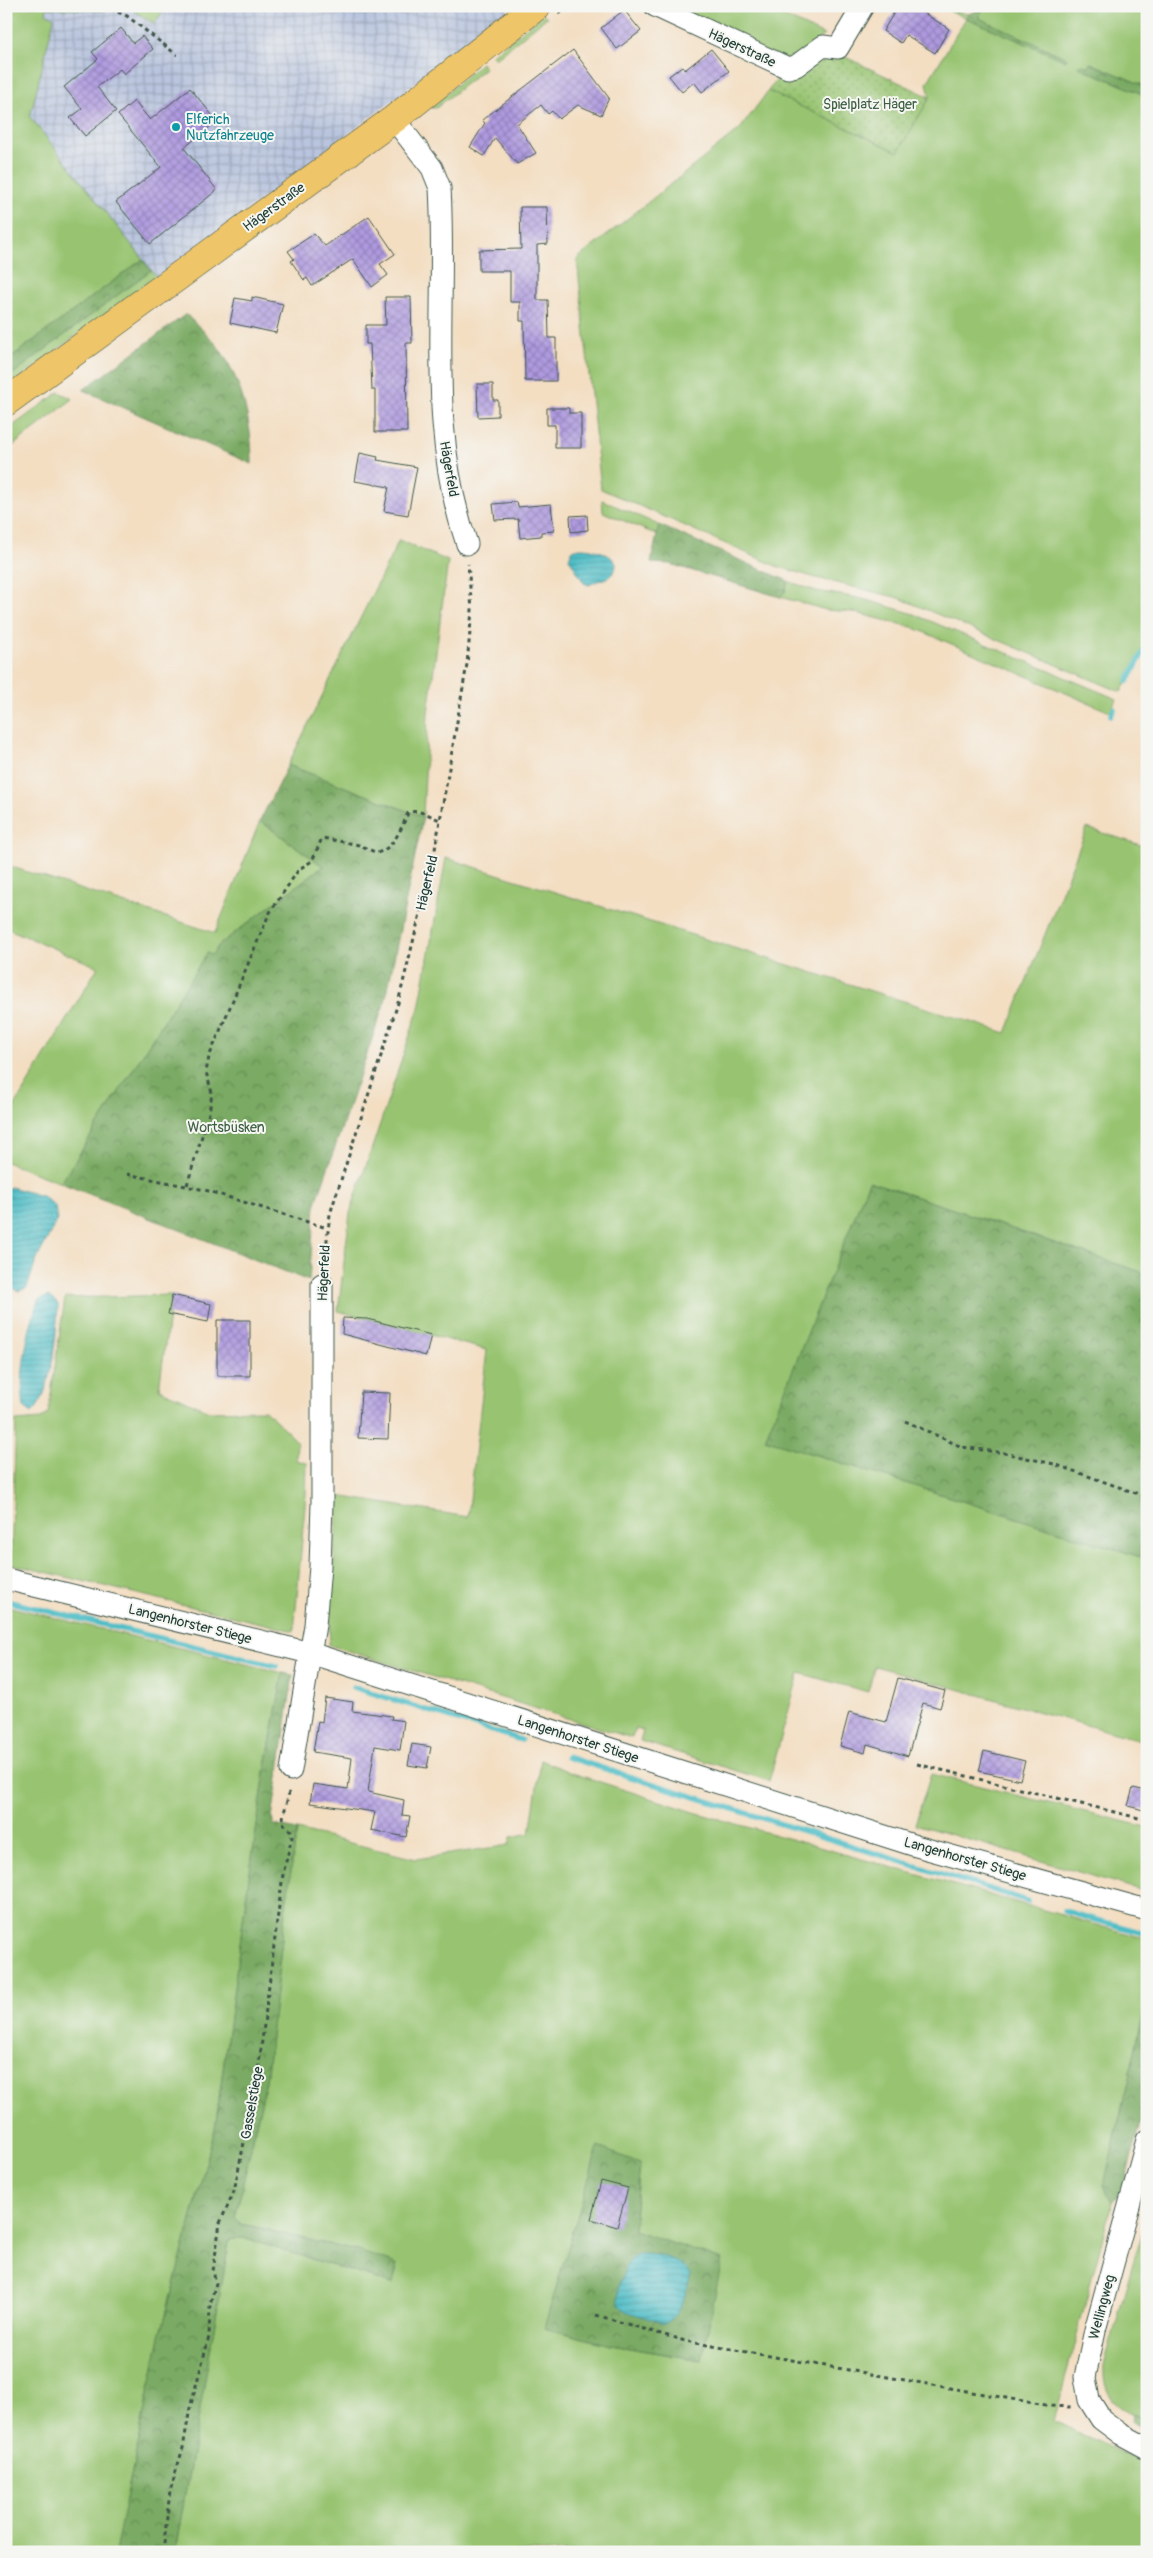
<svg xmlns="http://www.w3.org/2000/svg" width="1153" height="2558" viewBox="0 0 1153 2558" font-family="Pangolin,sans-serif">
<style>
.industrial{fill:url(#industrial-grid)}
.grass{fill:#98c471;stroke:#5c8052;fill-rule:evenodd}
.forest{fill:url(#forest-crowns);stroke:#4c744c}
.park{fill:url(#park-dots);stroke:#5c8052}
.water{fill:url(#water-rules);stroke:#387e7e}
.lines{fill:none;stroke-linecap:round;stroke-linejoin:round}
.stream{stroke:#50bec7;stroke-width:5.5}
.building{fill:url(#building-cross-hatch)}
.minor-casing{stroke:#3f5549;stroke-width:23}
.major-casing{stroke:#3f5549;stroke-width:29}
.path{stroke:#3f5549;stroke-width:3;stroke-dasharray:4 4;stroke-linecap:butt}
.minor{stroke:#fff;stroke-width:21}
.major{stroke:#eec569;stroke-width:28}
.culture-dot{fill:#0f9aa8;stroke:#f6f6f2;stroke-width:2}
.labels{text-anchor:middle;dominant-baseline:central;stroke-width:4;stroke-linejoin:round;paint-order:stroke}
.street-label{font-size:14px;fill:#1f3d34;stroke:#f6f6f2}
.park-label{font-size:14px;fill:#3d5f43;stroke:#f6f6f2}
.culture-label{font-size:14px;fill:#0d838f;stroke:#f6f6f2;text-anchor:start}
</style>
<defs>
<pattern id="industrial-grid" width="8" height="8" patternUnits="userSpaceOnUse" patternTransform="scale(1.25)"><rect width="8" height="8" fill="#b9c5de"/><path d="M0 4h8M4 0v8" fill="none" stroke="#96a1b5"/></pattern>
<pattern id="forest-crowns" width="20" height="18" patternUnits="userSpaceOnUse" patternTransform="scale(1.25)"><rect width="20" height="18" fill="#7aaa63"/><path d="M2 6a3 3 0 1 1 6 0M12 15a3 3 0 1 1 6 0" fill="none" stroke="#638c52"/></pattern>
<pattern id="park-dots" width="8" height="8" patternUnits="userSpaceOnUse" patternTransform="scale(1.25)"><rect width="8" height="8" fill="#98c471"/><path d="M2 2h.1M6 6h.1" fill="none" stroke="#7ba05e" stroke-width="1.8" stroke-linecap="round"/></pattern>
<pattern id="water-rules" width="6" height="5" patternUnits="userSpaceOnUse" patternTransform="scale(1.25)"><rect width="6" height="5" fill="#50bec7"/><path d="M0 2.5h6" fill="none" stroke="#429ca2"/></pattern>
<pattern id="building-cross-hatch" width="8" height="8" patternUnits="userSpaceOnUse" patternTransform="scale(1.25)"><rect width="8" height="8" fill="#af9ae0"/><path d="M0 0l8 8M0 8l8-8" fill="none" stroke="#8e7fb6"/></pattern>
</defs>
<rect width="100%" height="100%" fill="#f6f6f2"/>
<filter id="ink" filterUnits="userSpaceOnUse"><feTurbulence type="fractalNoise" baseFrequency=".02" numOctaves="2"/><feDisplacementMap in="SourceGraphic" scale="10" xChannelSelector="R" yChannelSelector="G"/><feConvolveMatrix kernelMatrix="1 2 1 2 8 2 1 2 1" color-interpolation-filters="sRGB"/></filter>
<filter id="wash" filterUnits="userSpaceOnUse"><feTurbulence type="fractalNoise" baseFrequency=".0096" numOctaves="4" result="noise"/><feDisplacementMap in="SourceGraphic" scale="20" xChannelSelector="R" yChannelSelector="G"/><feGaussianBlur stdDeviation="1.12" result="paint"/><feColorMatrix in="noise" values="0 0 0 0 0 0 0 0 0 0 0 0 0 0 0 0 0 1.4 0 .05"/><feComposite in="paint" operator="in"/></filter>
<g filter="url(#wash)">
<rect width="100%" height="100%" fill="#f3dec2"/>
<path class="industrial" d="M105 6H127L154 24 167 6H513L400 95 157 278 30 117 54 19 46 13 47 7 103 11Z"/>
<path class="grass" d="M6 6H105L103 11 47 8 46 13 54 18 30 117 143 259 6 361Z
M127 6H167L154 24Z
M666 6H763L824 35 788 64Z
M939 6C951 6 957 12 968 14L966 17 1067 58 978 18 984 6H1147V87L1091 63 1088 67H1079L1147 96V642L1121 692 899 598 816 578 776 566 601 489 577 259 740 129 768 91 898 152 930 97 927 83 966 18Z
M544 14 547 17 495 59 492 55Z
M481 63 485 68 436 108H432L431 107Z
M151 270 156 276 6 388V379L15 372Z
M59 392 73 399 6 451V431Z
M602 500 659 525 657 535 603 512Z
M399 540 448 561 428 713 423 817 288 765Z
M788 581 816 591 859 598 911 613 1117 699 1110 712 912 627 852 612 826 610 780 597 785 592Z
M260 821 323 866 219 945 212 956 207 953 61 1183 6 1162V1120L98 967 6 928V865L215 933Z
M1087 828 1147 847V1274L869 1181 765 1439 1147 1559V1742L875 1666 868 1692 799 1673 769 1781 640 1741 643 1730 635 1728 632 1738 329 1645 338 1496 468 1517 487 1350 338 1311 350 1213 419 1008 446 858 1006 1033Z
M172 1295 159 1389 209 1411 265 1410 297 1441 296 1460 307 1463 306 1494 294 1631 11 1564 16 1421 41 1419 48 1414 65 1298Z
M6 1606 283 1673 266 1766 247 1891 215 2129 160 2337 115 2552H6Z
M541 1760 569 1772 694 1812 1147 1939V1999L1104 2185 1112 2202 1054 2421 1147 2465V2552H175L229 2242 232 2238H243L392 2284 397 2270 263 2228 240 2224 235 2219 266 2081 285 1912 297 1830 416 1859 509 1845 511 1837 530 1833ZM640 2163 634 2230 701 2360 611 2345 544 2328 551 2308Z
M931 1774 1147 1827V1892L915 1824Z
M1147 2214V2420C1118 2407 1102 2399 1104 2365Z"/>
<path class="forest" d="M983 8 979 18 1067 58 1066 61 966 18 968 14Z
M1090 63 1147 87V96L1079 67 1081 64 1088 67Z
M143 259 151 270 6 379V361Z
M186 314C197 326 212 337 221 351 243 384 252 425 252 464L83 390Z
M659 525 788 581 785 592 780 597 670 564 651 563Z
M288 765 423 817 386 998 315 1206 309 1281 61 1183 207 953 212 955 219 945 323 866 260 821Z
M869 1181 1147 1274V1559L765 1439Z
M283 1673 293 1675 272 1819 274 1825 297 1830 285 1912 266 2081 235 2218 240 2224 358 2251 397 2264 393 2284 243 2238H232L229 2242 175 2552H115L160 2337 215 2129 247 1891 266 1766Z
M1147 1999V2102L1122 2192 1112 2202 1104 2185Z
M598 2147 640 2163 634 2230 722 2260 702 2360 611 2345 544 2328Z
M1133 2413 1147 2420V2431L1132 2422Z"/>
<path class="park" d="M839 54 930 97 898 152 768 91C788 64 806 59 839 54Z"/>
<path class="water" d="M580 548C592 548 611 552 616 564 616 579 599 579 589 585L584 583 569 558 572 550Z
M11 1187 42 1196 55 1206 57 1220 36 1261 27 1288 18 1291 9 1286 6 1280V1189Z
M49 1296 58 1304C57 1330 52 1396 32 1413L24 1407C18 1375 28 1331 38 1300Z
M638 2254C657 2254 680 2257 691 2274 687 2291 681 2314 665 2324L625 2311 618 2304C618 2288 623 2261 638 2254Z"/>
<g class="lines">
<path class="stream" d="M1128 681 1147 645
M1111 715 1114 709
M6 1601 276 1666
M353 1687 521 1740
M567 1757 1028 1901
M1064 1911 1147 1934"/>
</g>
<g id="blocks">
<path class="building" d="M898 6H913L949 29 935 53 906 35 901 43 883 31Z
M624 10 641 31 617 49 601 28Z
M121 28 133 43 142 36 153 49 124 74 120 69 97 87 116 111 85 136 70 118 82 109 64 87 98 59 92 52Z
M711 49 729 71 702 92 694 82 682 92 669 76 682 66 685 70Z
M573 50 609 98 601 115 578 105 559 119 552 111 548 114 541 105 517 124 536 153 517 164 495 138 484 156 470 147 485 123 482 120Z
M190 88 217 121 184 148 217 190 150 244 116 202 161 167 118 115 134 101 150 120Z
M520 207H547L548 244 537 245V300H548L549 338H556V381H525L524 321H520V302H510V271H479V250L521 249Z
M369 216 395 254 380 264 388 275 372 287 353 259 312 286 307 278 304 280 291 261 294 259 288 251 314 234 325 246Z
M252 297 283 304 276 333 230 323 235 298 252 301Z
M385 297H411L412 343H406L407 432H375V390H372L370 344H366V325H386Z
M477 384H493V400H498V416L478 417Z
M547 408H569V413H581V448H555V425H547Z
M360 453 378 457 377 460 417 467 408 515 384 511 389 487 355 481Z
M517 502 518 507 551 504 554 531 541 532V536L520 538 518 519 495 520 493 504Z
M587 515 588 530 571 532 570 516Z
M172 1295 211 1304 208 1322 168 1314Z
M343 1318 367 1319 431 1335 426 1356 342 1334Z
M217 1320H250V1376H217Z
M361 1392 390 1393 388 1439 358 1438Z
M898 1678 945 1691 940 1708 923 1703 908 1756 867 1744 865 1753 840 1746 849 1712 886 1722Z
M325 1698 353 1702 352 1711 392 1716 391 1719 404 1721 400 1750 375 1746 368 1792 404 1800 402 1815 410 1816 406 1837 371 1830 375 1812 310 1803 313 1784 348 1789 352 1758 313 1752 318 1721 322 1722Z
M412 1744 431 1747 427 1768 408 1765Z
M984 1751 1025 1761 1020 1780 979 1771Z
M1133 1788 1147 1791V1811L1128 1806Z
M601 2181 628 2188 617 2227 591 2219Z"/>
</g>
</g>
<g filter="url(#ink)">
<use href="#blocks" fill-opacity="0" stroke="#3f5549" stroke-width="1"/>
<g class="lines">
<defs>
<path id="minor" d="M655 6 788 68 796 66 823 46 838 48 863 6
M394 119 432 168 440 188C447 310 426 427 467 544
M6 1579 310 1653 916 1846 1147 1910
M291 1770 315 1625 320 1567 322 1503V1284
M1147 2140 1095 2330 1085 2377 1089 2400 1101 2419 1121 2434 1147 2448"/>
<path id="major" d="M6 402 394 119 537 6"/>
</defs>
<use href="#minor" class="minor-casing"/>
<use href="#major" class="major-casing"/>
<path class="path" d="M103 6 127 16 177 55
M559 14 568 6
M127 1174 205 1190 327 1228
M187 1185 209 1113 212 1093 206 1072 209 1057 269 914 299 869 312 861 322 838 359 845 377 853C394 848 401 829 408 813 418 808 430 816 440 820
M324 1266 330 1214 398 1003 433 861 467 664 472 610 468 564
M905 1421 962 1447 1004 1453 1054 1464 1147 1497
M917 1764 1147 1820
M596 2315 685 2341 1051 2406 1071 2407
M163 2552 170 2491 183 2448 190 2408 209 2337 210 2304 216 2283 213 2271 220 2223 234 2191 257 2080 283 1874 292 1837 291 1831 282 1822 290 1788"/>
<use href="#minor" class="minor"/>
<use href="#major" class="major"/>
</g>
</g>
<circle class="culture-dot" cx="176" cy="127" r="5"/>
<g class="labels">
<g class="street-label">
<text transform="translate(742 48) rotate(25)">Hägerstraße</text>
<text transform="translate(274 207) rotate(-36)">Hägerstraße</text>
<text transform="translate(449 469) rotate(80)">Hägerfeld</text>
<text transform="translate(427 883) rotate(-77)">Hägerfeld</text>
<text transform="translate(324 1273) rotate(-87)">Hägerfeld</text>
<text transform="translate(190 1624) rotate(14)">Langenhorster Stiege</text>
<text transform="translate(578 1739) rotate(18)">Langenhorster Stiege</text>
<text transform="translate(965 1859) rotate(16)">Langenhorster Stiege</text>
<text transform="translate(252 2103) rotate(-80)">Gasselstiege</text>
<text transform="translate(1102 2307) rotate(-75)">Wellingweg</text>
</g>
<g class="park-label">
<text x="870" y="104">Spielplatz Häger</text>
<text x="226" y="1127">Wortsbüsken</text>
</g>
<g class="culture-label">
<text x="186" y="119">Elferich<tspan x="186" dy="16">Nutzfahrzeuge</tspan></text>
</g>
</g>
<rect width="1153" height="2558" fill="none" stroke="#f6f6f2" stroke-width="25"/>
</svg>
